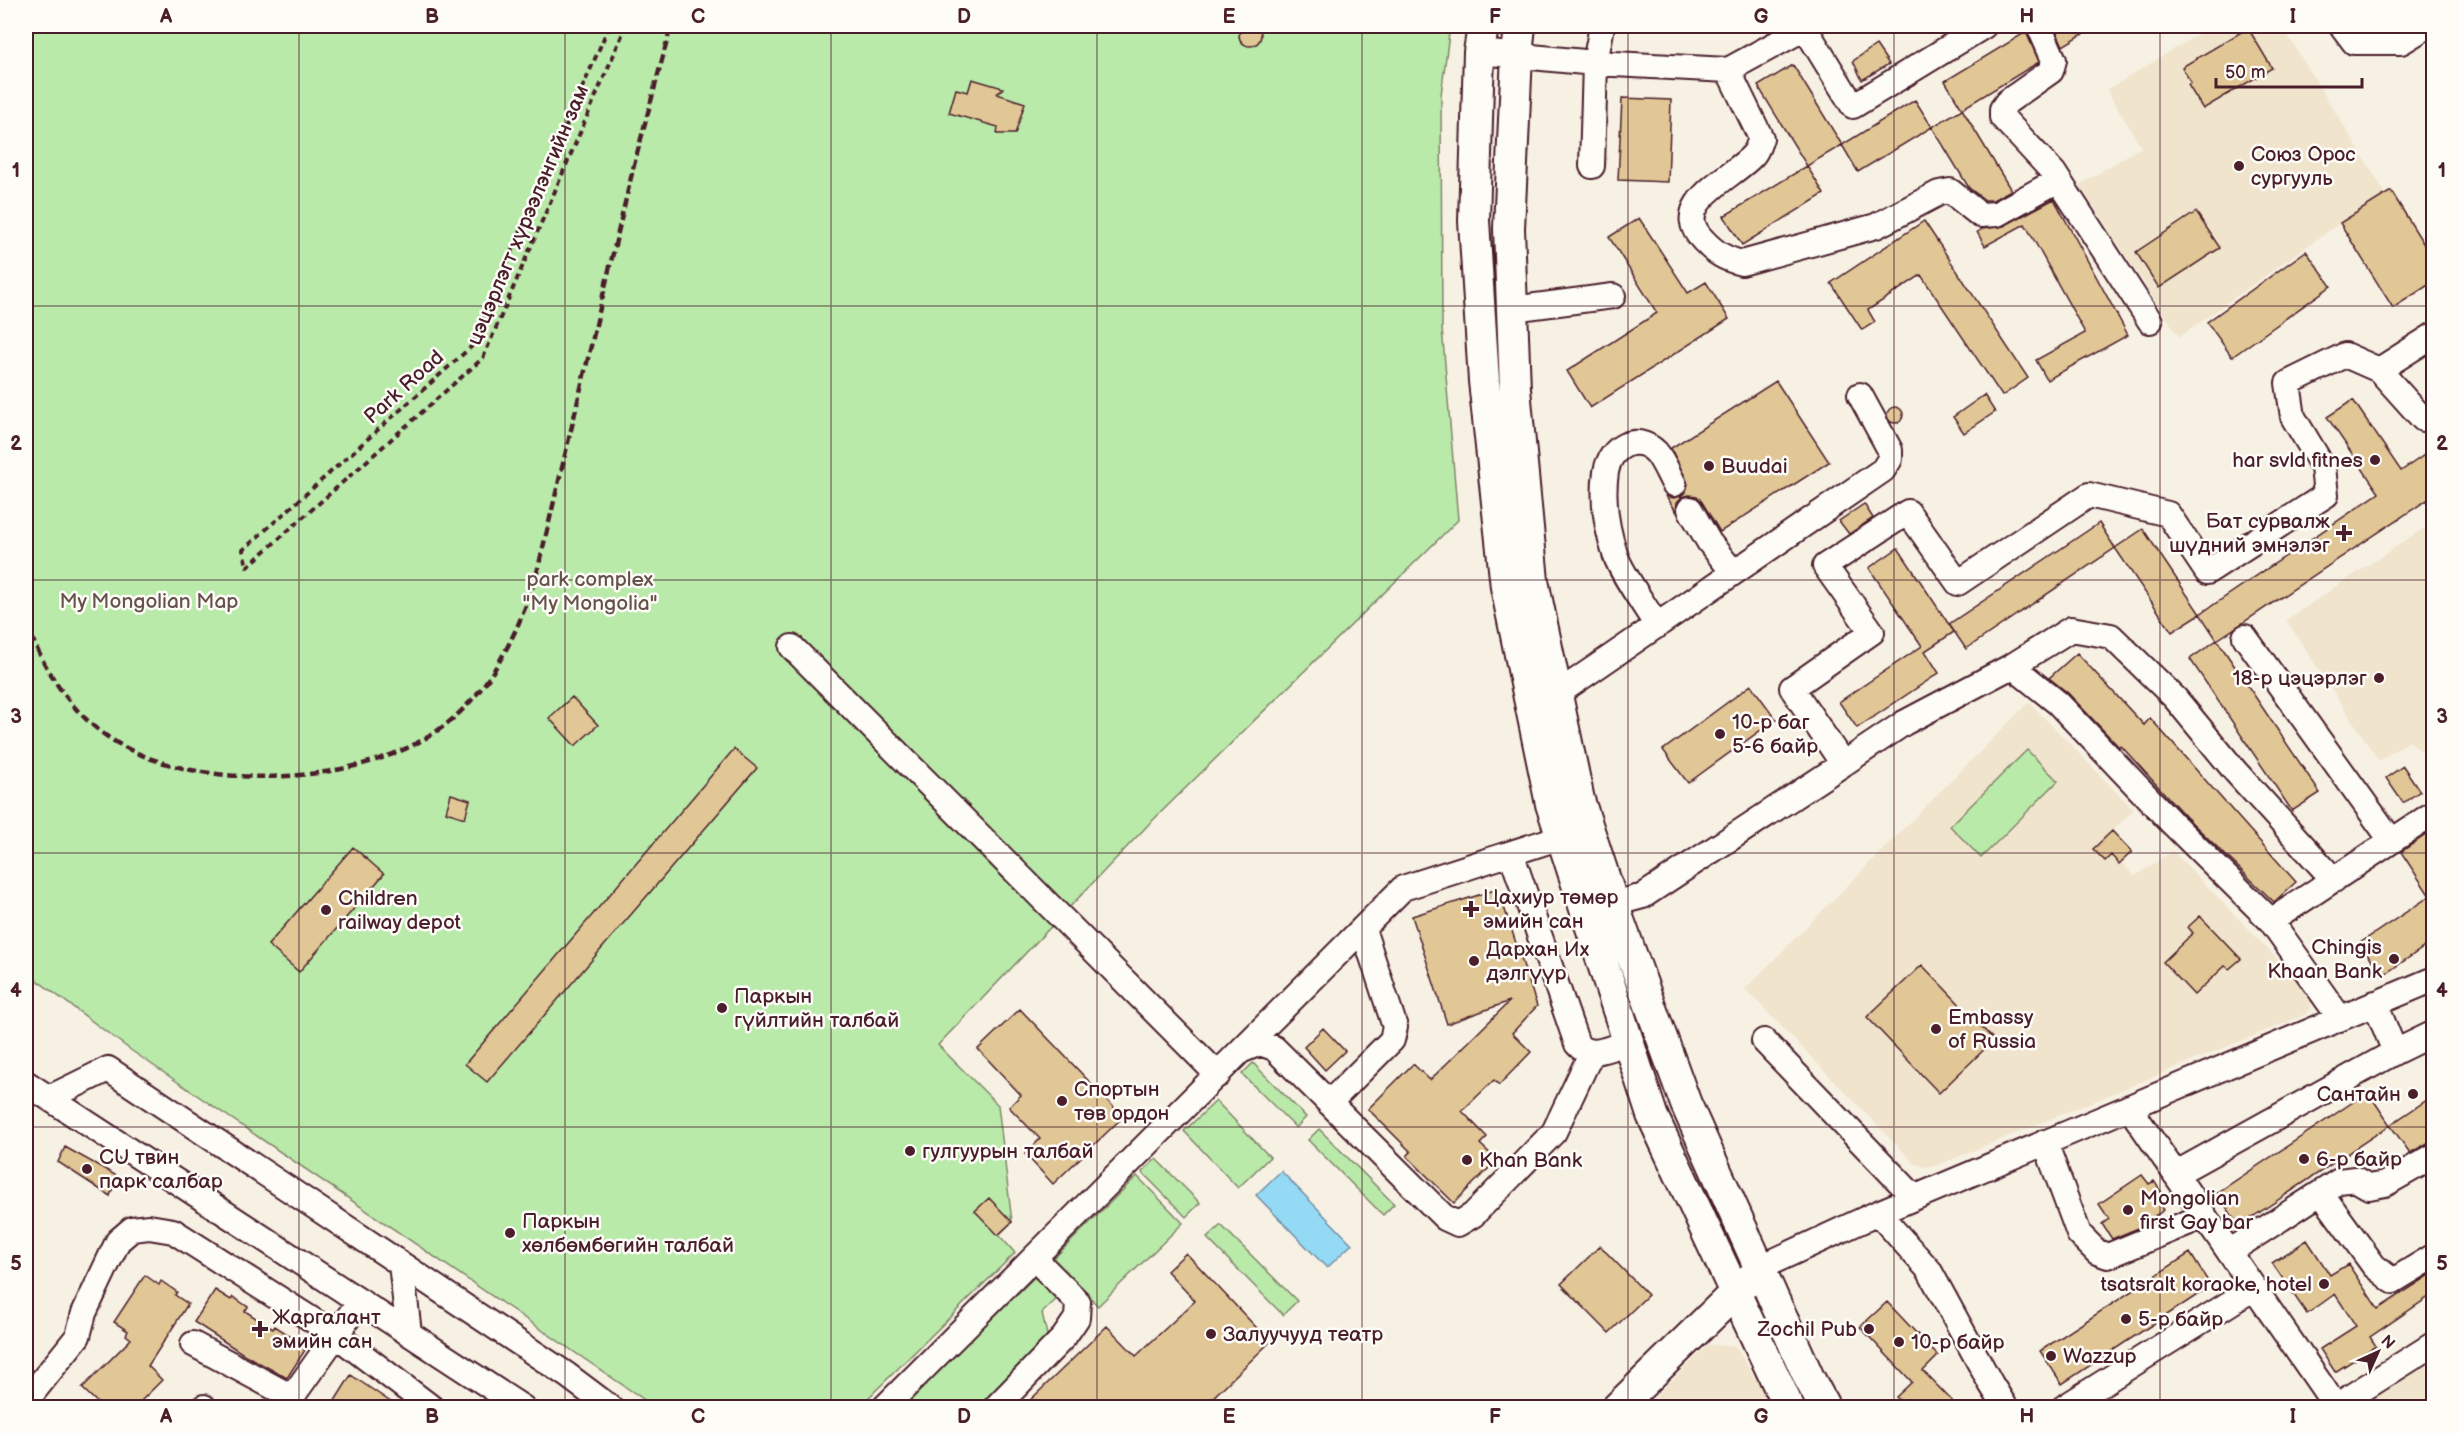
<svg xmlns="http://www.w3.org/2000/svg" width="2459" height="1433" viewBox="0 0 2459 1433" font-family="'Balsamiq Sans',sans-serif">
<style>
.built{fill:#f0e4cd}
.green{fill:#b9eaaa;stroke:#82846a;stroke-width:1.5}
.water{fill:#94daf5;stroke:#768fa4;stroke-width:1.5}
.building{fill:#e1c696;stroke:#4a1f2b;stroke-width:1.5}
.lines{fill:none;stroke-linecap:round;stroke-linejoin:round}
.minor-casing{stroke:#4a1f2b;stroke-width:28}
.major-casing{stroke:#4a1f2b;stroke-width:34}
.path{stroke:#4a1f2b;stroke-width:4;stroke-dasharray:6 4.5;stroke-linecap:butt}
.minor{stroke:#fdfcf7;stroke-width:24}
.major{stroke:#fdfcf7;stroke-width:30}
.rail{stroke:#4a1f2b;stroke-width:4.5;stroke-dasharray:9 4.5;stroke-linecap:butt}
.grid{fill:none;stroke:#4a1f2b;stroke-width:1.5;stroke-opacity:0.55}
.poi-dot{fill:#4a1f2b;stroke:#fdfcf7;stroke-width:2}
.labels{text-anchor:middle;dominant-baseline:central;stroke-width:5;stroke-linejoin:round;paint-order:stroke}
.poi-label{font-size:21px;fill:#4a1f2b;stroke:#fdfcf7;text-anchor:start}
.street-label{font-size:21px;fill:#4a1f2b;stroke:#fdfcf7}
.park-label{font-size:21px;fill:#66524b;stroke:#fdfcf7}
.neatline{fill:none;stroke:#4a1f2b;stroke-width:2}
.grid-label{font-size:20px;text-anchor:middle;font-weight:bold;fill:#4a1f2b}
</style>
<rect width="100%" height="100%" fill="#f7f1e4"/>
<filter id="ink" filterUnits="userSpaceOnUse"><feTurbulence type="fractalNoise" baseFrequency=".0167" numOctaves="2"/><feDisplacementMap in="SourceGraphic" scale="12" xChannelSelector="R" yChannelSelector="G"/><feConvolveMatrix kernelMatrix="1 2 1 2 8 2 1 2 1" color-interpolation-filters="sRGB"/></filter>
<g filter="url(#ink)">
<path class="built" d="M2212 26H2282L2386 194 2340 223 2179 337 2079 185 2141 147 2107 90Z
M2433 522V762L2409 741 2379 761 2286 620Z
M2029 702 2134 810 2112 831 2132 852 2121 862 2135 876 2173 851 2312 995 2311 1009 2304 1015 1936 1166 1925 1167 1915 1164 1745 989Z
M2433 1339V1407H2375L2360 1386Z
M1708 1345 1735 1346 1774 1407 1644 1408Z"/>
<path class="green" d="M26 26H1450L1441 95 1442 328 1458 520 1148 825 938 1045 998 1105 1012 1222 999 1235 1015 1253 859 1407H655L132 1051 26 972Z
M2027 750 2058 781 1981 858 1950 826Z
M1253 1063 1306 1117 1296 1128 1242 1074Z
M1216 1101 1270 1157 1238 1188 1184 1131Z
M1319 1129 1394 1204 1383 1215 1308 1140Z
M1156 1159 1200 1203 1186 1217 1142 1172Z
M1137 1176 1183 1223 1098 1306 1053 1259Z
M1221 1225 1297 1301 1283 1315 1207 1238Z
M1042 1270 1064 1292 1042 1313 1048 1339 980 1407 899 1408Z"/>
<path class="water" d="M1281 1171 1352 1244 1327 1268 1256 1195Z"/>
<path class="building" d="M1239 35a11 11 0 1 1 22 0a11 11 0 1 1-22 0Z
M2054 26H2096L2063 46Z
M2248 28 2272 68 2203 109 2188 85 2191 83 2182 67Z
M2026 32 2039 62 1962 109 1945 81Z
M1876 45 1889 64 1862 80 1853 61Z
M1793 65 1842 145 1807 166 1758 86Z
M972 79 1003 88 997 94 1025 103 1015 134H997L998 127 949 113 956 89 968 92Z
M1622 98 1671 100 1668 182 1618 180Z
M1915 100 1932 127 1858 172 1842 145Z
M1962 109 2011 190 1993 200H1985L1969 188 1932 127Z
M1807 166 1824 194 1742 245 1724 216Z
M2391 191 2433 259V282L2393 308 2340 223Z
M2054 199 2128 335 2047 380 2036 360 2085 333 2025 224 1985 246 1977 232 1982 229 2004 226Z
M2196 212 2220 248 2159 288 2136 252Z
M1639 218 1688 293 1706 282 1729 319 1590 408 1567 371 1657 313 1609 237Z
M1924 221 2028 378 2002 396 1921 275 1868 310 1875 322 1862 330 1831 283Z
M2306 251 2331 286 2232 357 2207 322Z
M1776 381 1829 462 1720 532 1702 502 1697 496 1689 495 1682 497 1677 502 1676 511 1666 496 1674 498 1681 496 1686 491 1688 484 1671 448Z
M1984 395 1995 412 1964 433 1953 417Z
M2353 400 2401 471 2433 449V496L2217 640 2200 614 2379 493 2327 417Z
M1887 415a8 8 0 1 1 16 0a8 8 0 1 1-16 0Z
M1864 504 1873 518 1849 534 1839 521Z
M2099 523 2115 548 1966 649 1949 624Z
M2143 529 2200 614 2172 632 2115 548Z
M1898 548 1954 632 1925 651 1939 673 1857 728 1839 702 1922 646 1869 568Z
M2217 640 2320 793 2292 811 2190 659Z
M2077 653 2144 725 2150 718 2296 882 2274 902 2186 817 2121 746 2119 747 2068 693 2049 678Z
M1751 685 1776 719 1688 783 1663 750Z
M572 697 598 725 575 746 549 718Z
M734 749 757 768 487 1082 465 1064Z
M2403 766 2420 791 2403 803 2386 778Z
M451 794 470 800 465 818 446 812Z
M2433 830V941L2382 976 2360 943 2430 896 2401 852Z
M2112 831 2132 852 2119 864 2111 855 2105 861 2093 849Z
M353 847 384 874 299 972 268 945Z
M1498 889 1537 1006 1512 1033 1531 1052 1499 1085 1494 1080 1462 1111 1487 1137 1480 1144 1497 1160 1454 1203 1407 1156 1411 1152 1368 1109 1413 1064 1430 1080 1510 1001 1447 1024 1412 916Z
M2200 916 2241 959 2229 969 2225 966 2194 995 2163 962 2193 933 2188 927Z
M1922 965 1994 1040 1939 1093 1867 1017Z
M1020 1009 1123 1117 1053 1184 1025 1154 1040 1139 1009 1107 1021 1095 978 1049Z
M1323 1028 1345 1051 1325 1070 1304 1047Z
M2368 1092 2390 1125 2239 1226 2217 1193Z
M2433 1096V1140L2410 1153 2390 1125Z
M65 1147 117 1176 110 1196 58 1162Z
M2142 1175 2149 1184 2154 1181 2164 1196 2158 1200 2164 1210 2136 1229 2112 1239 2102 1224 2109 1219 2099 1204Z
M989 1198 1012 1222 998 1235 975 1211Z
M2307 1240 2330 1275 2348 1264 2378 1309 2433 1273V1294L2370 1337 2376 1346 2335 1372 2320 1349 2356 1326 2335 1294 2307 1314 2272 1263Z
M1600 1246 1648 1295 1609 1333 1561 1284Z
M1186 1253 1270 1342 1203 1407H1023L1107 1326 1136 1356 1195 1301 1167 1271Z
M2190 1253 2211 1286 2062 1384 2040 1351Z
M145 1275 159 1285 161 1281 177 1292 175 1295 188 1304 148 1366 162 1380 135 1407H102L82 1388 131 1339 126 1335 128 1331 114 1322Z
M215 1290 231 1300 233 1297 248 1307 245 1311 273 1329 275 1326 292 1337 290 1340 305 1350 287 1378 245 1355 194 1322Z
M1887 1302 1938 1356 1923 1371 1958 1407H1906L1896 1397 1912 1382 1860 1327Z
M351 1375 398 1407H331Z"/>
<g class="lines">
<defs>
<path id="minor" d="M1984 26 1853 106 1805 28 1728 70 1761 138C1759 144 1757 151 1753 155 1734 177 1667 204 1703 240 1715 253 1725 259 1742 263L1876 226 1939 193 1950 191 1980 215 1997 214 2058 180
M2039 26 2054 60 2051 71 2007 102 2002 109V117L2054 173 2150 321
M2342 26 2354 42H2401L2427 26
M1479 52 1595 63 1602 26
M1592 166 1595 63 1728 70
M1512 309 1613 296
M2379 370 2434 335
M1690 509 1709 542 1733 572
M1657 626C1646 607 1621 573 1615 554 1607 529 1602 498 1606 472 1610 447 1636 432 1656 452 1663 460 1669 475 1674 484
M2245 637 2391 840
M792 647 1218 1075
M2012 666 2071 629 2111 636 2175 698 2235 771 2334 880
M1557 694 1883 470 1890 459V450L1860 395
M1843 764 1904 723 2012 666 2058 703 2171 822 2271 921
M1511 853 1577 1044C1590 1060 1612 1047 1628 1042
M1613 904 1643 896 1843 764 1792 688 1872 632 1825 566 1908 512 1958 583 2089 495 2168 514 2207 572 2326 495 2323 467 2293 417 2288 383 2345 355 2379 370 2423 419 2434 416
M2375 1003 2395 1052
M2340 1018 2271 921 2434 813
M1764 1041 1914 1197
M1243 1050 1260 1043 1274 1048 1445 1218 1458 1224 1473 1215 1554 1132 1589 1058 1595 1052
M26 1083 523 1408
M49 1098 108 1069 401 1264 409 1333
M1329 1103 1392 1040 1395 1027 1363 929
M2129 1107 2337 1408
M2045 1142 2079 1234 2097 1252 2108 1256 2204 1216
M2175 1174 2395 1052 2434 1033
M2321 1193 2374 1266 2393 1281 2434 1256
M1878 1213 1929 1270 1991 1384 2006 1408
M2229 1252 2339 1181 2355 1179 2369 1187 2385 1184 2434 1156
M401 1264 567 1375 611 1408
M1759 1268 1878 1213 2434 979
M193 1344 292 1397
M26 1401 78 1336 84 1313 118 1241 132 1229 149 1227 173 1231 336 1335 432 1408
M2336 1406 2434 1344
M204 1407V1408
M288 1408 292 1397 360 1301
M884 1408 1403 888 1561 837
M995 1408 1064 1337 1077 1318 1078 1302 1034 1258
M2063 1408 2254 1288"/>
<path id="major" d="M1483 26 1479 52 1474 221 1484 381 1506 587 1551 804 1652 1115 1789 1408
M1520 26 1517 55 1509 228 1515 389 1533 581 1579 800 1613 904 1686 1104 1809 1378 1825 1408
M1617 1408 1748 1280"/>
</defs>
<use href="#minor" class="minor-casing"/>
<use href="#major" class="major-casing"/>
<path class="path" d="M609 26 471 347 243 550 247 567 483 358 626 26"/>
<use href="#minor" class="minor"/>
<use href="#major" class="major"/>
<path class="rail" d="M26 623C44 670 71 714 114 741 198 793 356 787 437 731 489 695 517 635 536 577L634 165 671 26"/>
</g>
</g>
<path class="grid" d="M299 26V1408M565 26V1408M831 26V1408M1097 26V1408M1362 26V1408M1628 26V1408M1894 26V1408M2160 26V1408M26 306H2434M26 580H2434M26 853H2434M26 1127H2434"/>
<g class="poi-dot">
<circle cx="2239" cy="166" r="6"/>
<circle cx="2375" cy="460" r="6"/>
<circle cx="1709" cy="466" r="6"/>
<path d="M2341 524h6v6h6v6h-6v6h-6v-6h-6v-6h6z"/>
<circle cx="2379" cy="678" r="6"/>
<circle cx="1720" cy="734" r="6"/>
<path d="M1468 900h6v6h6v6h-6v6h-6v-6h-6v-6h6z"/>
<circle cx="326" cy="910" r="6"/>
<circle cx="2394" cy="959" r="6"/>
<circle cx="1474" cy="961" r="6"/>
<circle cx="722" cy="1008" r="6"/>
<circle cx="1936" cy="1029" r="6"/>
<circle cx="2413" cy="1094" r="6"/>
<circle cx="1062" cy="1101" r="6"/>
<circle cx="910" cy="1151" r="6"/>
<circle cx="2304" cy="1159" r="6"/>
<circle cx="1467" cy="1160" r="6"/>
<circle cx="87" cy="1169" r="6"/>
<circle cx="2128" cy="1210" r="6"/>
<circle cx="510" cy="1233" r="6"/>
<circle cx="2324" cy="1284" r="6"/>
<circle cx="2126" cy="1319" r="6"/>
<path d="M257 1320h6v6h6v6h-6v6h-6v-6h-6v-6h6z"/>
<circle cx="1869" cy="1329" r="6"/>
<circle cx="1211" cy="1334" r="6"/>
<circle cx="1899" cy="1342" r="6"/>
<circle cx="2051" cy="1356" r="6"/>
</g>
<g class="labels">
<g class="poi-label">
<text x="2251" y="154">Союз Орос<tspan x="2251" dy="24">сургууль</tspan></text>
<text x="2363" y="460" text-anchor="end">har svld fitnes</text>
<text x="1721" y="466">Buudai</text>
<text x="2330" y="521" text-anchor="end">Бат сурвалж<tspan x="2330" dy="24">шүдний эмнэлэг</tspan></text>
<text x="2367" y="678" text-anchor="end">18-р цэцэрлэг</text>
<text x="1732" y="722">10-р баг<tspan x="1732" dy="24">5-6 байр</tspan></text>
<text x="1483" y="897">Цахиур төмөр<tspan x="1483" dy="24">эмийн сан</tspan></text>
<text x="338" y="898">Children<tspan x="338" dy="24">railway depot</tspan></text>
<text x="2382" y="947" text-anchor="end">Chingis<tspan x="2382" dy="24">Khaan Bank</tspan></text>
<text x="1486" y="949">Дархан Их<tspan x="1486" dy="24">дэлгүүр</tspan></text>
<text x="734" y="996">Паркын<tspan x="734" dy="24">гүйлтийн талбай</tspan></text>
<text x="1948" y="1017">Embassy<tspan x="1948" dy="24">of Russia</tspan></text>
<text x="1074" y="1089">Спортын<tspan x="1074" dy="24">төв ордон</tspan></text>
<text x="2401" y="1094" text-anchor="end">Сантайн</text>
<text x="922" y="1151">гулгуурын талбай</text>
<text x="99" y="1157">CU твин<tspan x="99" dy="24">парк салбар</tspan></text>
<text x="2316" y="1159">6-р байр</text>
<text x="1479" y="1160">Khan Bank</text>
<text x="2140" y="1198">Mongolian<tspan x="2140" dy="24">first Gay bar</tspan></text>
<text x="522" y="1221">Паркын<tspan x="522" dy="24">хөлбөмбөгийн талбай</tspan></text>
<text x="2312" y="1284" text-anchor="end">tsatsralt koraoke, hotel</text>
<text x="272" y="1317">Жаргалант<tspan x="272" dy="24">эмийн сан</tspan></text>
<text x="2138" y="1319">5-р байр</text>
<text x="1857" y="1329" text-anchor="end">Zochil Pub</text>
<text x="1223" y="1334">Залуучууд театр</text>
<text x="1911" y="1342">10-р байр</text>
<text x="2063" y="1356">Wazzup</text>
</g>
<g class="street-label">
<text transform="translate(528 215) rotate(-67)">цэцэрлэгт хүрээлэнгийн зам</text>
<text transform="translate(404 387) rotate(-42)">Park Road</text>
</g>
<g class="park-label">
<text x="590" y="579">park complex<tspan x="590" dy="24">"My Mongolia"</tspan></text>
<text x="149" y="601">My Mongolian Map</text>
</g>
</g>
<rect width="2459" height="1433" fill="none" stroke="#fdfcf7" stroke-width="66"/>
<g transform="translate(2378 1352) rotate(45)" stroke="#fdfcf7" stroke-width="4.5" paint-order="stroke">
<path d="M0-4.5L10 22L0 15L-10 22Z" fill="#4a1f2b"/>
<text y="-9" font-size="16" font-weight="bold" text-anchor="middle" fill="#4a1f2b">N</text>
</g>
<path d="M2216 78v9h146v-9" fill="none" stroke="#4a1f2b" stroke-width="3"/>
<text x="2225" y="78" font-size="18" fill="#4a1f2b" stroke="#fdfcf7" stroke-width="4.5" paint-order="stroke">50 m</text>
<rect x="33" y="33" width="2393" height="1367" class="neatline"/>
<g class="grid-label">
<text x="166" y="23">A</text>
<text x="432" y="23">B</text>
<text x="698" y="23">C</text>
<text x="964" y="23">D</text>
<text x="1229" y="23">E</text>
<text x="1495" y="23">F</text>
<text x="1761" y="23">G</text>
<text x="2027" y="23">H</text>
<text x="2293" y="23">I</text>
<text x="16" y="177">1</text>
<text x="2442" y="177">1</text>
<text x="16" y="450">2</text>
<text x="2442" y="450">2</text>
<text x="16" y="723">3</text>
<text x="2442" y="723">3</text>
<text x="16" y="997">4</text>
<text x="2442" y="997">4</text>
<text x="16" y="1270">5</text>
<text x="2442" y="1270">5</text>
<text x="166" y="1423">A</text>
<text x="432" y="1423">B</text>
<text x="698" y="1423">C</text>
<text x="964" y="1423">D</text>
<text x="1229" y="1423">E</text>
<text x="1495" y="1423">F</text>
<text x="1761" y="1423">G</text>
<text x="2027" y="1423">H</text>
<text x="2293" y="1423">I</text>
</g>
</svg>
